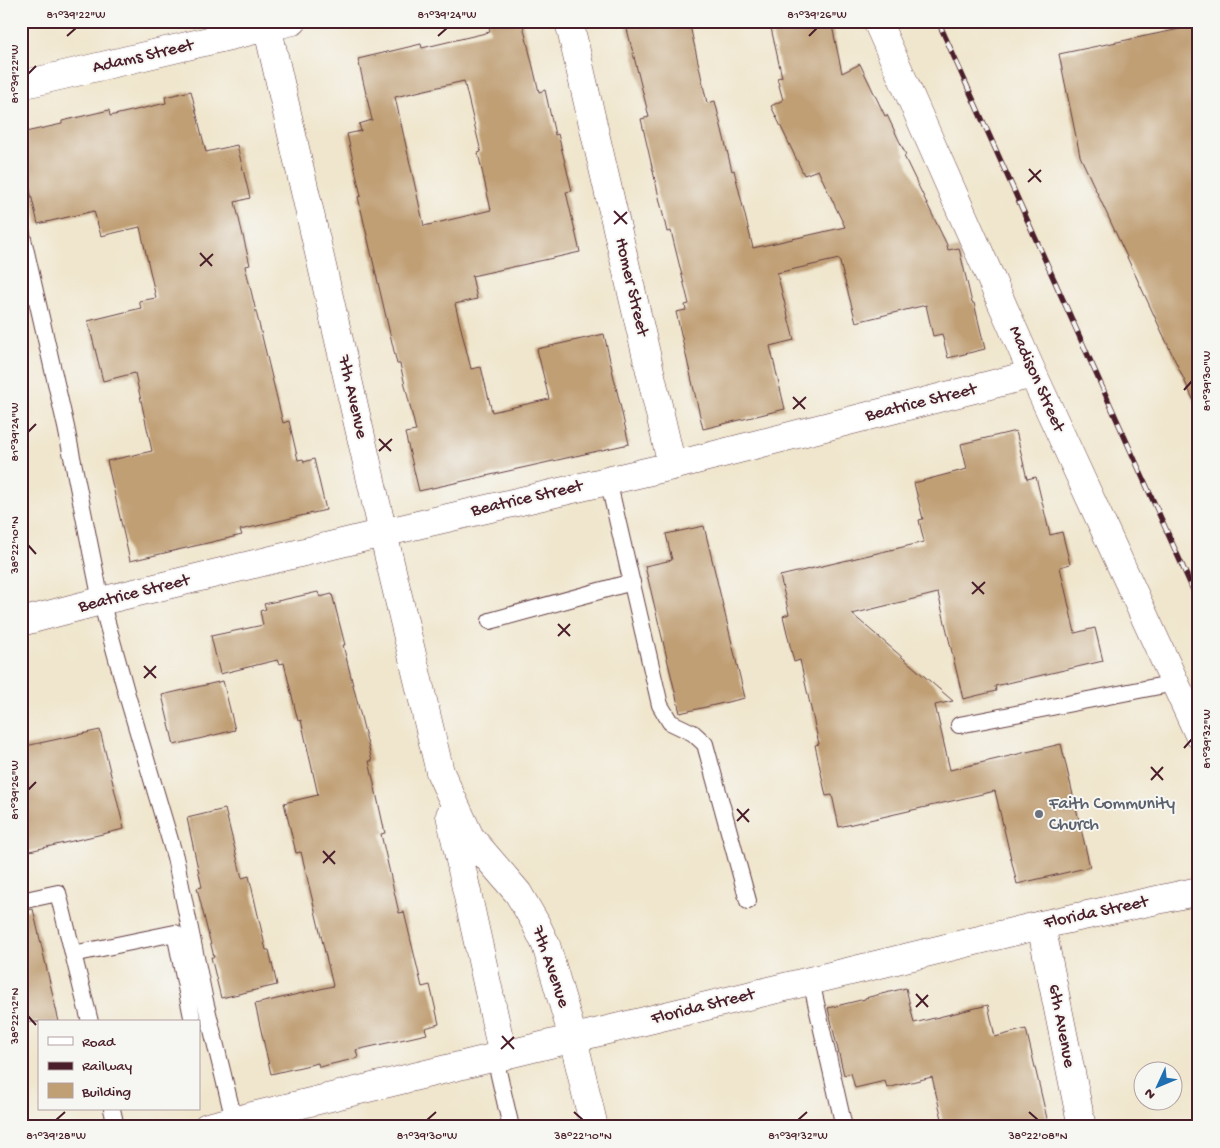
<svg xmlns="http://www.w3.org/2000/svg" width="1220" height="1148" viewBox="0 0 1220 1148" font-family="'Gochi Hand',sans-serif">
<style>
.building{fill:#c09f74;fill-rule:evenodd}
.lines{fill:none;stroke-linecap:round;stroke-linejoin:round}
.service-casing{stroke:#633d43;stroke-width:18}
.minor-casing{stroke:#633d43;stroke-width:29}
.tertiary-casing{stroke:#633d43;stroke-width:29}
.service{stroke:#fff;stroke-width:16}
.minor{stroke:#fff;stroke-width:28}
.tertiary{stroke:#fff;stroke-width:28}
.rail-casing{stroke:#4a1f2b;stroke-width:5.5}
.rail{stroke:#f6f6f2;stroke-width:4;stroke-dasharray:11;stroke-linecap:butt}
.ticks{fill:none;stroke:#4a1f2b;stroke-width:2}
.worship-dot{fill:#6b7280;stroke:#f6f6f2;stroke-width:2}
.labels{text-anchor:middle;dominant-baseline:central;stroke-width:4;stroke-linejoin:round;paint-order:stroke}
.street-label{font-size:18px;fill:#4a1f2b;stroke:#f6f6f2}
.worship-label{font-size:18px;fill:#5b616d;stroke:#f6f6f2;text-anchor:start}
.neatline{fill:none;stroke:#4a1f2b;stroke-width:2}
.ticks-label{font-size:12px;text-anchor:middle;fill:#4a1f2b}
</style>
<rect width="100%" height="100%" fill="#f6f6f2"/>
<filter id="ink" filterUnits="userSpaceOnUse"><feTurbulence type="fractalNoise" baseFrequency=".02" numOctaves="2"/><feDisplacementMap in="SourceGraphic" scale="10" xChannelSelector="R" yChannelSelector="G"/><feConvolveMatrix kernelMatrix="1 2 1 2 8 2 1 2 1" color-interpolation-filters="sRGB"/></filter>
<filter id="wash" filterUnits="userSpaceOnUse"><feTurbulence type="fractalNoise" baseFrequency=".0096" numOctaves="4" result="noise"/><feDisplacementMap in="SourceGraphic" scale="20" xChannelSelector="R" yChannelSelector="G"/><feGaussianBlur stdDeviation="1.12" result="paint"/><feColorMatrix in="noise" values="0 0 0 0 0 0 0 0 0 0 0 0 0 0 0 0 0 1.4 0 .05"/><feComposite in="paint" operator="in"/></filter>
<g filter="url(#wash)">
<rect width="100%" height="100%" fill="#f0e6cd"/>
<g id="blocks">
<path class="building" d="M488 21H522L539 92 545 90 555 135 558 134 572 191 566 192 580 252 472 276 477 299 455 304 471 369 481 367 492 412 549 399 537 349 604 334 629 444 419 491 405 433 416 431 400 364H397L358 197 361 196 347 134 361 131 359 124 372 120 358 59 421 44 422 48 490 32ZM464 81 481 152 478 153 491 210 424 226 395 97Z
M625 21H689L707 103 715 101 732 171 734 170 753 248 845 227 818 170 804 175 771 106 783 100 777 78 782 77 771 28 801 21H831L842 73 860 64 885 116 887 115 906 155 904 156 947 245 948 250 959 248 972 303H974L985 349 948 358 942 334 933 336 926 305 856 322 839 259 777 273 794 340 770 346 785 409 703 429 676 312 686 310 685 305 689 304 671 231 667 232 641 119 649 117Z
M1199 25V412L1080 156 1059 54Z
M191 91 206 152 237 145 250 198 235 202 250 265 245 266 283 423 289 421 298 460 303 459 304 462 314 459 326 510 240 530 242 535 130 561 107 461 152 451 135 373 103 381 88 321 141 308 139 301 156 298 140 227 101 236 94 211 38 224 21 152V133L62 124V121L109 110 110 116 166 103 165 97Z
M1016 431 1027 479 1036 477 1050 535 1062 532 1070 564 1060 567 1075 633 1095 628 1103 661 995 686 996 691 963 699 938 593 852 614 953 701 935 705 950 770 1061 744 1090 867 1017 884 995 791 839 827 832 795 826 796 815 745 819 744 800 660 794 662 783 616 789 614 780 576 924 542 919 520 923 519 914 483 967 469 961 444Z
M704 526 745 698 680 713 645 566 672 560 666 534Z
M318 592 320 597 332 594 345 645H343L372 761H369L385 833 381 834 399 913 404 912 422 987 430 985 439 1024 425 1028 427 1034 356 1050 358 1058 319 1067 318 1063 271 1074 255 1004 333 986 301 852 296 853 284 803 318 795 301 720 298 721 284 663 279 664 277 660 220 674 211 636 263 625 260 611 266 609 264 604Z
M223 681 235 730 174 745 162 695Z
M100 730 124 829 21 853V747Z
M225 809 242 878 249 876 266 950H269L277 985 221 998 211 957H214L197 888 202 887 187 818Z
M33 909 59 1022H21V911Z
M906 988 914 1023 988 1005 995 1037 1026 1029 1049 1127H944L932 1077 887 1088 885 1081 855 1088 851 1073 844 1075 828 1008 865 999V998Z"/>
</g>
</g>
<g filter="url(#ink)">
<use href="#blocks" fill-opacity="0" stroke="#633d43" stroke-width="1"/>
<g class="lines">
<defs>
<path id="service" d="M21 230 66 427 101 601 127 695 175 857 205 1001 234 1120
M608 480 660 705 670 722 693 733 705 744 748 901
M490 621 632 582
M959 725 1175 683
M21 901 58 893 90 1022
M73 954 175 933 193 1022
M811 981 844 1127
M495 1058 511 1127
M112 1109 116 1127"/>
<path id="minor" d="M266 21 383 533 440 772 470 837 518 893 535 922 546 945 573 1038 594 1127
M569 21 672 466
M877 21 1033 374 1199 735
M21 85 293 21
M21 622 101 601 383 533 672 466 1033 374
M450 815 503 1056
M1041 925 1082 1127"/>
<path id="tertiary" d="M207 1127 1041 925 1199 891"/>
</defs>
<use href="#service" class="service-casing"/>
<use href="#minor" class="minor-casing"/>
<use href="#tertiary" class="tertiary-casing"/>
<use href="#service" class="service"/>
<use href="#minor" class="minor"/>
<use href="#tertiary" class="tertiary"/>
<defs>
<path id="rail" d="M938 21 1199 603"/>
</defs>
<use href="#rail" class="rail-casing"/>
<use href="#rail" class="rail"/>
</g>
</g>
<path class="ticks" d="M67 36 76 28M438 36 447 28M809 36 817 28M28 74 36 66M1029 169 1041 182M1028 182 1041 170M614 211 627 224M614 224 627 212M200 253 212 266M200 266 213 254M1184 390 1192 381M793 397 805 409M793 409 806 397M28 432 36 424M379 439 391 451M379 451 392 439M28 545 36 554M972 582 984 594M972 594 985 582M558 624 570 636M558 636 570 624M144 666 156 678M144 678 156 666M1184 748 1192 739M1151 767 1163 780M1151 780 1163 767M28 790 36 782M737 809 749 822M737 821 749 809M323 851 335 864M323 863 335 851M916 994 928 1007M916 1007 928 995M28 1016 36 1025M502 1036 514 1049M501 1049 514 1037M574 1112 583 1120M1029 1112 1038 1120M56 1120 65 1112M427 1120 436 1112M798 1120 807 1112"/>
<circle class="worship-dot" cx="1039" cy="814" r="5"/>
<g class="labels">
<g class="street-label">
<text transform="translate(143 57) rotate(-13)">Adams Street</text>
<text transform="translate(631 287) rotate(77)">Homer Street</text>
<text transform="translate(1036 379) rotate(66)">Madison Street</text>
<text transform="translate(352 397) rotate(77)">7th Avenue</text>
<text transform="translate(921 403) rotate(-14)">Beatrice Street</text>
<text transform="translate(527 499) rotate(-13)">Beatrice Street</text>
<text transform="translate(134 594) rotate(-14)">Beatrice Street</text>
<text transform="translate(1096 913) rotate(-12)">Florida Street</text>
<text transform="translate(550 967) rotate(71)">7th Avenue</text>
<text transform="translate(703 1007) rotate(-14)">Florida Street</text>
<text transform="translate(1061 1026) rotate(79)">6th Avenue</text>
</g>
<g class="worship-label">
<text x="1049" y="804">Faith Community<tspan x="1049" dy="21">Church</tspan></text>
</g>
</g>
<rect width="1220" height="1148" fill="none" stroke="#f6f6f2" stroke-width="55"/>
<rect x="38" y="1020" width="162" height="90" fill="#f6f6f2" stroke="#b1a0a2"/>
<rect x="48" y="1037" width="25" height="8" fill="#ffffff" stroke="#b1a0a2"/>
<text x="82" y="1046" font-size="15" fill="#4a1f2b">Road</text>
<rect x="48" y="1062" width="25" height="8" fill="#4a1f2b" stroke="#b1a0a2"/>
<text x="82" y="1070" font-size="15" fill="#4a1f2b">Railway</text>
<rect x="48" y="1083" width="25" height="15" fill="#c09f74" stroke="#b1a0a2"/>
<text x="82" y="1096" font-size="15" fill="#4a1f2b">Building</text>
<g transform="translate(1158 1086) rotate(226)"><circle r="24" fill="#f6f6f2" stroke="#b1a0a2"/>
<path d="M0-4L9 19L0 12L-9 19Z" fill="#1f6fb2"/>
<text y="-8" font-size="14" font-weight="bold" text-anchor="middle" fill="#4a1f2b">N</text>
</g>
<rect x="28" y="28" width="1164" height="1092" class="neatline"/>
<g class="ticks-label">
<text x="76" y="18">81°39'22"W</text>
<text x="447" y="18">81°39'24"W</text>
<text x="817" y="18">81°39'26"W</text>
<text transform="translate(14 74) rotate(-90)" y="4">81°39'22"W</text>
<text transform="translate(1206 381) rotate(-90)" y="4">81°39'30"W</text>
<text transform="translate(14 432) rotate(-90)" y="4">81°39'24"W</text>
<text transform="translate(14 545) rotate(-90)" y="4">38°22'10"N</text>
<text transform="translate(1206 739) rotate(-90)" y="4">81°39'32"W</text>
<text transform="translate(14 790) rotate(-90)" y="4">81°39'26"W</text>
<text transform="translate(14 1016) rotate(-90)" y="4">38°22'12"N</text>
<text x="56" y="1139">81°39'28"W</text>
<text x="427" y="1139">81°39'30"W</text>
<text x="583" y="1139">38°22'10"N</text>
<text x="798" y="1139">81°39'32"W</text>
<text x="1038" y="1139">38°22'08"N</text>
</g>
</svg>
